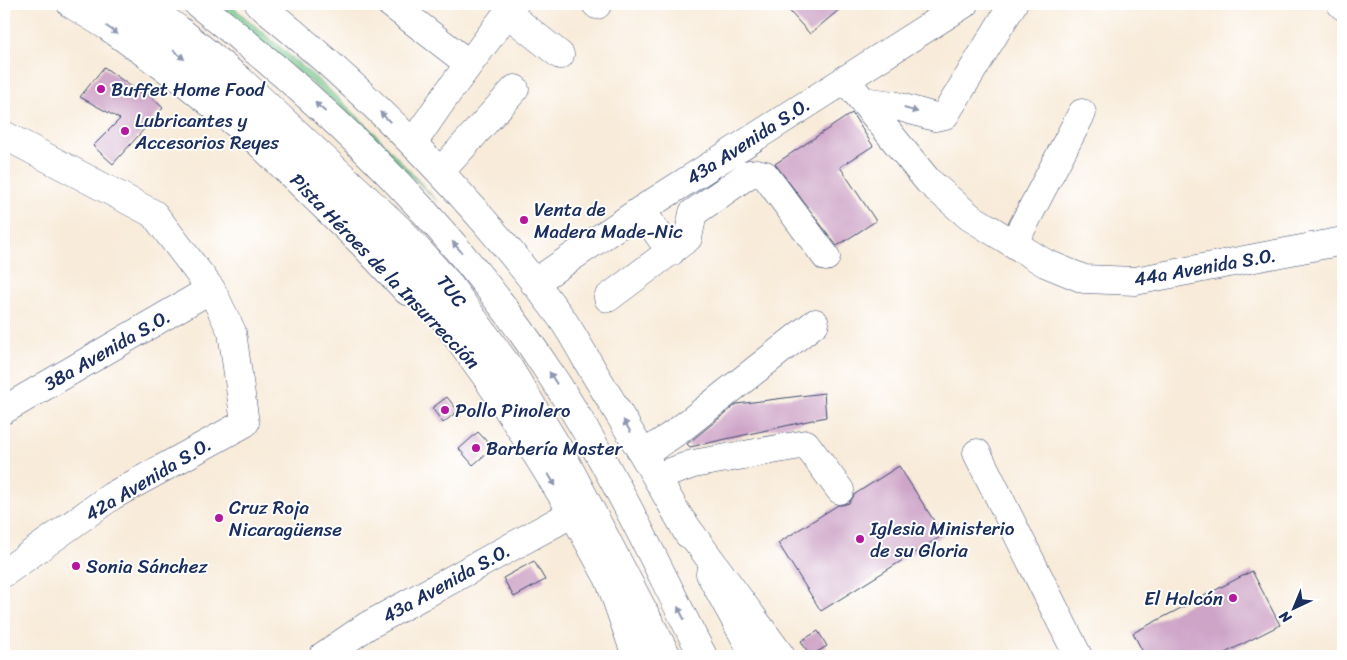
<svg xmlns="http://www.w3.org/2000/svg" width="1347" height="660" viewBox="0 0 1347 660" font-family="Sriracha,sans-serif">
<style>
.green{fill:#77c88a;stroke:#497c74}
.building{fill:#cea4c7}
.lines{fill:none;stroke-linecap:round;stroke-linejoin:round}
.minor-casing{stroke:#3c4b70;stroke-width:29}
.major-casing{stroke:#3c4b70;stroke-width:29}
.highway-casing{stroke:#3c4b70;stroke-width:29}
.minor{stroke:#fff;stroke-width:28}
.major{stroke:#fff;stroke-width:28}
.highway{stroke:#fff;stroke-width:28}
.oneway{fill:#8d97ae}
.poi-dot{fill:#b5179e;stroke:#fff;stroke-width:2}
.labels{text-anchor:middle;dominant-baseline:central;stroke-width:4;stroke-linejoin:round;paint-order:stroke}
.poi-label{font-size:19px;fill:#1b2f5e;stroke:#fff;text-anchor:start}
.street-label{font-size:19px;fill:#1b2f5e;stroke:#fff}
</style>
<rect width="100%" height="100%" fill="#fff"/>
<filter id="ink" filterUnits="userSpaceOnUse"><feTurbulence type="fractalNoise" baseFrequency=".02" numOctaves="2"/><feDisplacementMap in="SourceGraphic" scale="10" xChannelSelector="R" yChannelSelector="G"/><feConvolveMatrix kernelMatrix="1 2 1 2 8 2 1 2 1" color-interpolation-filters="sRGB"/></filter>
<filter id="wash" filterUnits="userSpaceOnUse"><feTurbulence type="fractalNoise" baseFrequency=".0096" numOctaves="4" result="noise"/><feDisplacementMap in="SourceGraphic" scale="20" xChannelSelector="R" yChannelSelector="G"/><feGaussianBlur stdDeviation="1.12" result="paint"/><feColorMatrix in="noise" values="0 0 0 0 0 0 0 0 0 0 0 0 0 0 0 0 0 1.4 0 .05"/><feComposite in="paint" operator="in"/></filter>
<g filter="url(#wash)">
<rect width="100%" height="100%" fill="#f8ebd9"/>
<path class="green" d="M216 4H228L239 12 323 84 371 129 438 202 326 95Z"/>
<g id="blocks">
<path class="building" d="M783 4H846L810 34Z
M104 67 143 95 146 92 163 108 113 164 93 146 120 119 80 97Z
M852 113 873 146 840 167 876 221 837 246 775 164Z
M824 393 826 417 690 447 687 444 737 404Z
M447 397 458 411 443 423 432 408Z
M478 432 493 448 473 465 459 449Z
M899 466 943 535 821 611 778 543 838 505H842L849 503 855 494Z
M534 561 545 580 514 597 503 578Z
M1252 571 1280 625 1219 656H1145L1133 633Z
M818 631 827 646 810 656 801 641Z"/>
</g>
</g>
<g filter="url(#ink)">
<use href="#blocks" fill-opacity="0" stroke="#3c4b70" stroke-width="1"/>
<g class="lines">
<defs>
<path id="minor" d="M71 4 107 26 182 80 257 141 362 243 407 291
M143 4 178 29 239 79 399 229 447 282 509 368 560 451 667 656
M391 4 469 64
M596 4 597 5
M1341 4 1343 6
M507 13 560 55
M845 79 928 181 970 217 1045 263 1084 279 1135 281 1343 241
M863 101 893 105 935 117 945 115 1013 4
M4 135 154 214 211 289 232 332 245 423 112 496 4 573
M413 143 446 95 514 4
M440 172 515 89
M641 210 671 252
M1014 243 1082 113
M534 283 641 210 964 4
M608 298 688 238 693 213 749 174 756 173 765 175 826 257
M4 410 211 289
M977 453 1078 656
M644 454 678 431 815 323
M657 477 693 464 806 444 840 490
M323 656 367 626 573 513"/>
<path id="major" d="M113 4 226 92 283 141 373 232 427 295 485 375 520 428 573 513 617 594
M198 4C331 108 454 227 547 369 608 459 653 559 703 656
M259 4C371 95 474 199 560 316 575 337 587 362 601 384 631 434 661 483 688 534
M710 574 755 656"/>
<path id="highway" d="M677 514 781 656
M607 573 636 656"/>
</defs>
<use href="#minor" class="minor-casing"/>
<use href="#major" class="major-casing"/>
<use href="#highway" class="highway-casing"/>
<use href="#minor" class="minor"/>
<use href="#major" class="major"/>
<use href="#highway" class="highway"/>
</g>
<defs><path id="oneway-solid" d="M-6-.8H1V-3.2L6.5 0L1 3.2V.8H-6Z" transform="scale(1.25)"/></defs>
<g class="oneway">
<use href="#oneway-solid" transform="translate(112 30) rotate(35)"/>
<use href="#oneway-solid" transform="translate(179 55) rotate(39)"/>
<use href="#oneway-solid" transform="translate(320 107) rotate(-138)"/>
<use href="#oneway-solid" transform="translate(911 110) rotate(16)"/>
<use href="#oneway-solid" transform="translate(385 117) rotate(-136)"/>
<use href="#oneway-solid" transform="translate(457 247) rotate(-131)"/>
<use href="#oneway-solid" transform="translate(553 378) rotate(-122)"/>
<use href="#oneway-solid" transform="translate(627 426) rotate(-121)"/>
<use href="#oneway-solid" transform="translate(552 480) rotate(59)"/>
<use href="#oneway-solid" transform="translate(681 613) rotate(-117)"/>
</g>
</g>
<g class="poi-dot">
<circle cx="101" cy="89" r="5"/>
<circle cx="125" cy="131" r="5"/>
<circle cx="524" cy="220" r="5"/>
<circle cx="445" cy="410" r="5"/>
<circle cx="476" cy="448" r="5"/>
<circle cx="219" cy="518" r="5"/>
<circle cx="860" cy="539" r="5"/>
<circle cx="76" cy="566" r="5"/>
<circle cx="1233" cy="598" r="5"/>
</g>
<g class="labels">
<g class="poi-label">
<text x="111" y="89">Buffet Home Food</text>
<text x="135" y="120">Lubricantes y<tspan x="135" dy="22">Accesorios Reyes</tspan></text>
<text x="534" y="209">Venta de<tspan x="534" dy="22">Madera Made-Nic</tspan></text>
<text x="455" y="410">Pollo Pinolero</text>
<text x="486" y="448">Barbería Master</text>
<text x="229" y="507">Cruz Roja<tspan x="229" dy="22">Nicaragüense</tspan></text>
<text x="870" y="528">Iglesia Ministerio<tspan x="870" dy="22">de su Gloria</tspan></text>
<text x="86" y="566">Sonia Sánchez</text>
<text x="1223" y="598" text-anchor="end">El Halcón</text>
</g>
<g class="street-label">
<text transform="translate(748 141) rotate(-33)">43a Avenida S.O.</text>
<text transform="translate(1205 267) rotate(-10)">44a Avenida S.O.</text>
<text transform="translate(385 271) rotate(46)">Pista Héroes de la Insurrección</text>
<text transform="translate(452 291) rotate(52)">TUC</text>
<text transform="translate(107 350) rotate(-30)">38a Avenida S.O.</text>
<text transform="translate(148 479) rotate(-31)">42a Avenida S.O.</text>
<text transform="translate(446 583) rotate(-29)">43a Avenida S.O.</text>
</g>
</g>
<rect width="1347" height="660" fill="none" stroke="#fff" stroke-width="20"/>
<g transform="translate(1294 608) rotate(224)" stroke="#ffffff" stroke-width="4" paint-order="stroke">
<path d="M0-4L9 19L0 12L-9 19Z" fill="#1b2f5e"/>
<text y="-8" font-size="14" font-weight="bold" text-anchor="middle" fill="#1b2f5e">N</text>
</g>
</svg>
